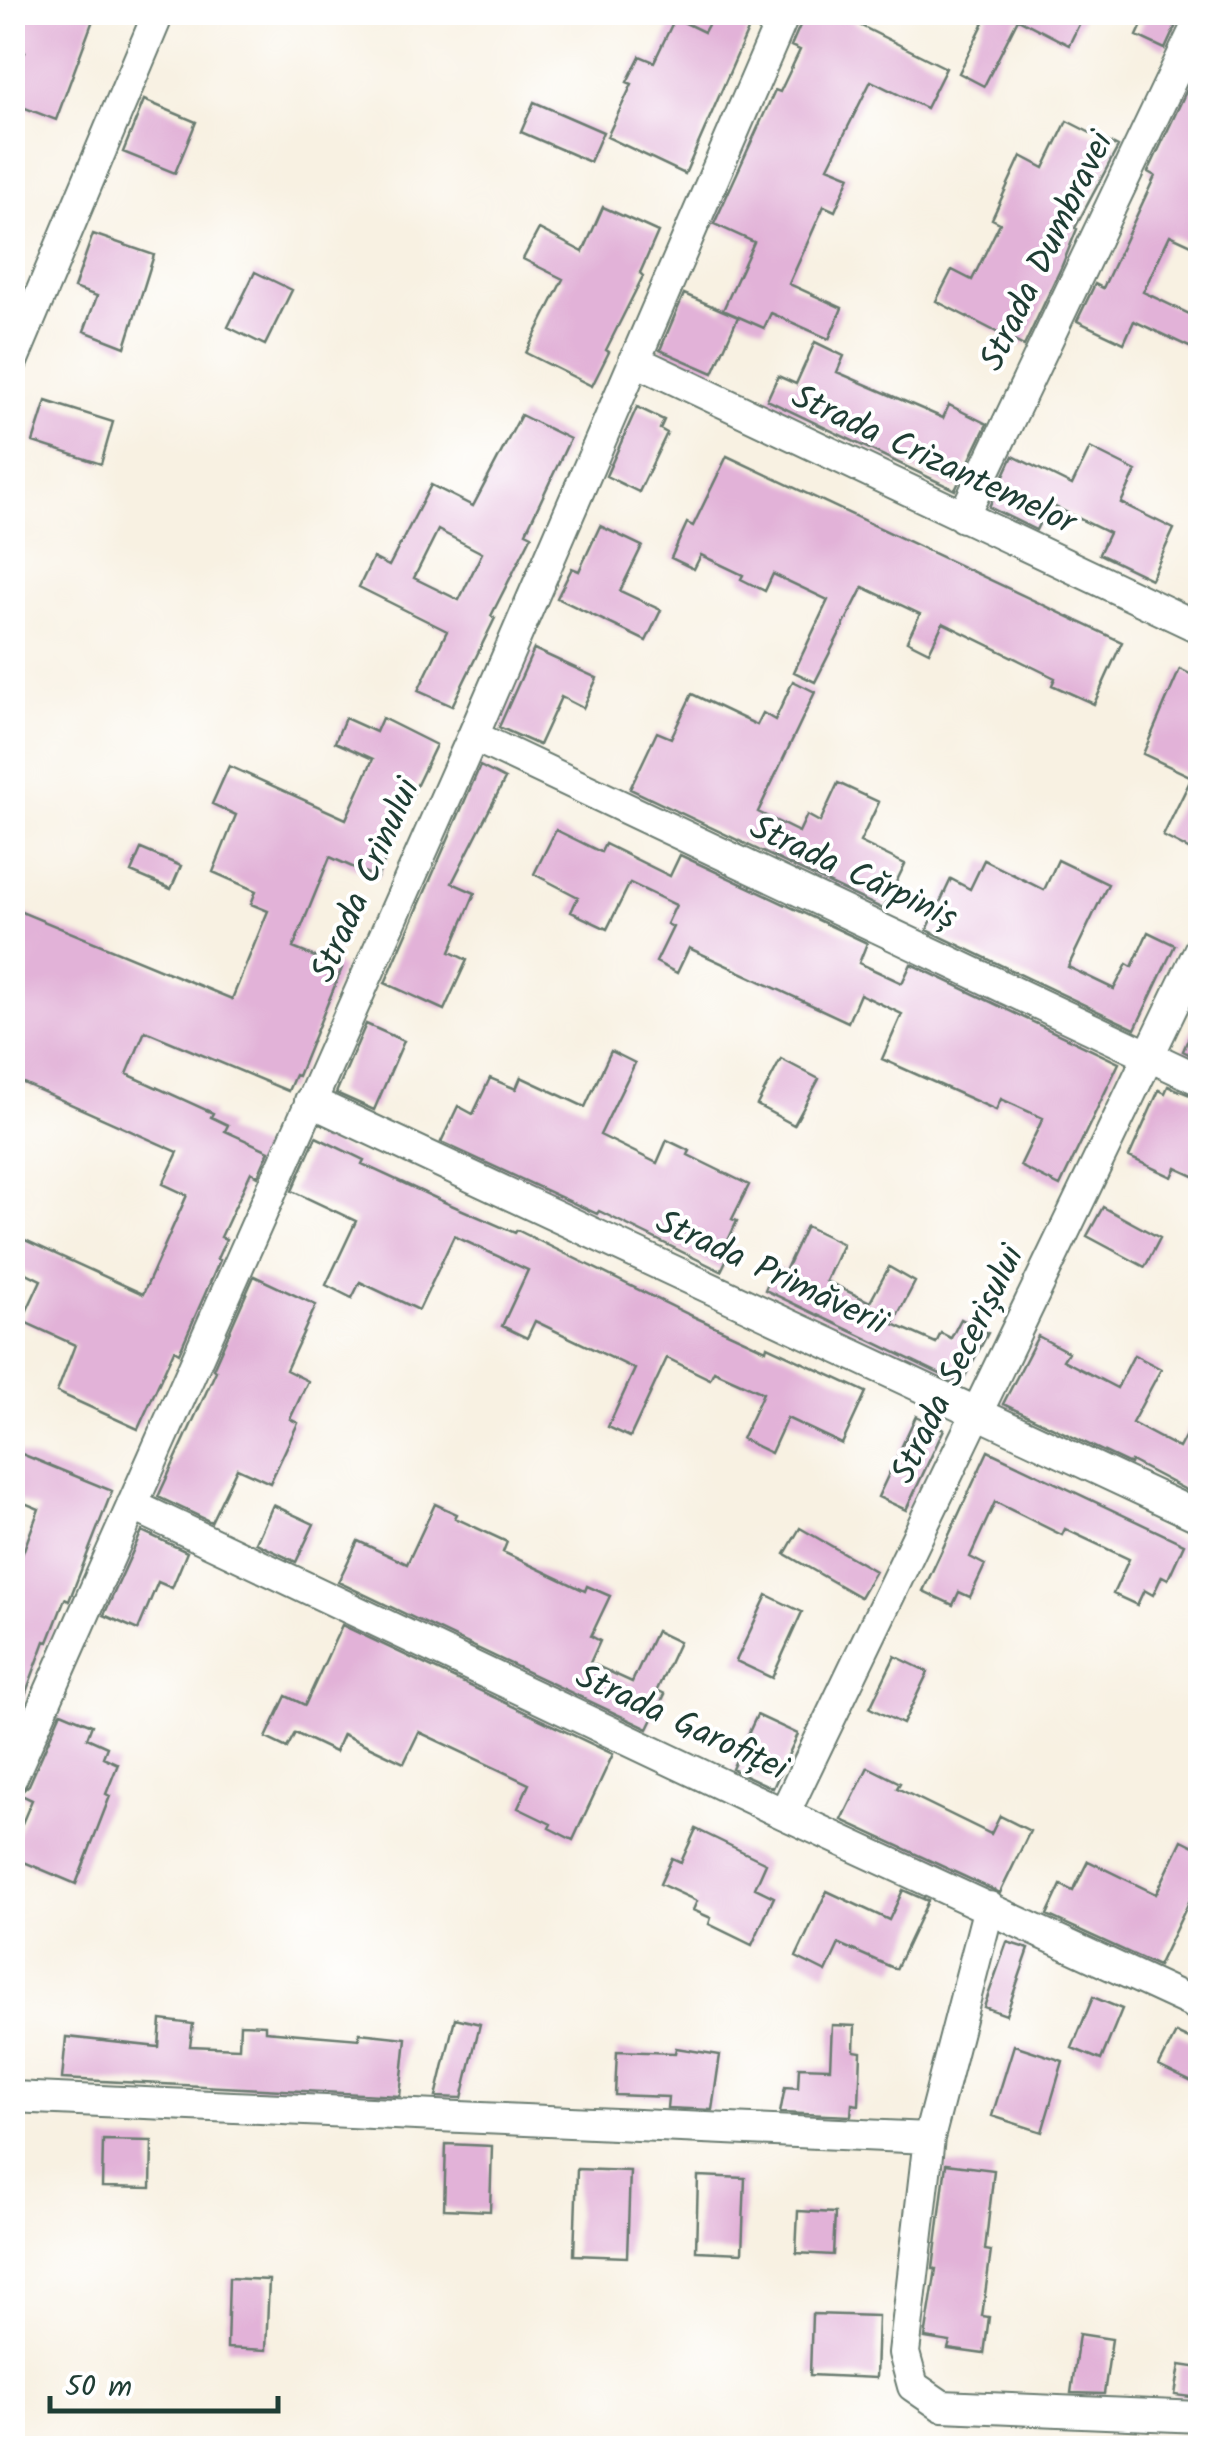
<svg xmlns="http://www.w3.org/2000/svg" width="1213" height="2461" viewBox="0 0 1213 2461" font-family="Kalam,sans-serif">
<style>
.building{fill:#e2b2d8;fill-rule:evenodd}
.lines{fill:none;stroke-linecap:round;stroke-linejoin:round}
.minor-casing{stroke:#6b7c71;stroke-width:34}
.minor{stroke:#fff;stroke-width:30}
.labels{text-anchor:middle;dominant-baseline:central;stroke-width:8;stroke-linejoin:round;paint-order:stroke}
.street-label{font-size:35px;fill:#1f3d34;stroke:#fff}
</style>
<rect width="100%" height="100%" fill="#fff"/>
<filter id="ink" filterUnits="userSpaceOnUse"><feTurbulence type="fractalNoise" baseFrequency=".01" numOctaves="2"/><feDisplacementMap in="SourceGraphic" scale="20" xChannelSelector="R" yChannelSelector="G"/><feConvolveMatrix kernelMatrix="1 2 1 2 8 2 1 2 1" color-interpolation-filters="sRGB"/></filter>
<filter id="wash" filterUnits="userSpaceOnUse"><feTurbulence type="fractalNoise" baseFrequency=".0048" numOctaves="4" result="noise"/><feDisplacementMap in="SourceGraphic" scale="40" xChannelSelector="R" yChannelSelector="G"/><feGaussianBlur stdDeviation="2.25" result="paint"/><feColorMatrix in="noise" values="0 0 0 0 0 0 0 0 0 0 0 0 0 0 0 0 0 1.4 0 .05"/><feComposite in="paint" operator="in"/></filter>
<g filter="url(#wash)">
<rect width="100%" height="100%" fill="#f8f1e2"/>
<g id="blocks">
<path class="building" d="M12 12H96L56 120 12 103V84L25 52 12 48Z
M715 12H756L685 174 607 137 632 84 627 82 640 56 654 62 675 18 704 32Z
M806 12H833L946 68 926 108 871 81 828 167 850 176 835 211 824 206 789 284 842 308 829 339 771 313 764 328 723 310 754 242 714 224 775 90 780 92 800 50 791 46Z
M989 12H1085L1069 45 1018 19 984 86 959 73Z
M1148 12H1182L1165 49 1137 36Z
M1200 62V249L1170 235 1143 292 1200 319V352L1134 321 1124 343 1077 321 1095 284 1103 288 1155 176 1148 172Z
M144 100 196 122 175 173 123 152Z
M534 102 603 132 590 162 521 132Z
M1067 121 1118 147 1075 228 1077 229 1061 268 1024 346 936 301 952 270 972 280 1000 223 992 219 1021 156 1044 168Z
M603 207 658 232 640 273 643 276 606 350 609 352 592 386 526 353 563 279 523 259 539 229 583 252Z
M93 234 154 255 125 347 84 331 97 296 74 288Z
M255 272 292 290 265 345 228 327Z
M684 294 738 317 713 373 660 350Z
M815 342 844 356 837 372 943 418 949 405 987 424 955 490 767 400 778 376 796 384Z
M46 401 113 422 101 464 33 442Z
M637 407 664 420 660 429 667 433 639 492 606 476Z
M521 415 570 439 526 532 532 535 491 616 495 618 452 706 418 691 447 631 359 587 373 558 389 566 431 485 473 506ZM438 530 482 553 459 600 414 578Z
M1090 448 1136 471 1121 503 1174 529 1151 579 1099 554 1109 533 1049 504 1036 530 989 507 1013 456 1072 485Z
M727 456 1122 642 1094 704 1052 685 1055 678 943 623 929 652 907 641 920 614 863 587 815 682 794 672 828 600 773 574 765 591 741 579 743 575 701 555 694 569 671 558 687 523 693 526Z
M600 526 642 546 620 591 661 610 646 641 557 598 572 568 579 571Z
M534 649 597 678 583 708 561 697 539 745 499 727Z
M1180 669 1200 679V855L1163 836 1192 777 1143 754Z
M793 681 815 692 758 812 799 832 807 815 820 822 838 783 879 802 860 842 905 864 883 909 630 789 657 732 671 738 692 694 757 725 763 713 775 720Z
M345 718 376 732 382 718 436 745 391 839 394 840 377 878 330 857 293 948 342 968 298 1076 295 1075 288 1091 145 1031 127 1074 213 1113 211 1117 228 1125 225 1131 269 1151 258 1176 251 1172 221 1237 226 1239 217 1259 220 1260 179 1353 174 1350 138 1429 57 1392 75 1345 22 1321 41 1280 12 1266V1234L143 1294 187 1195 163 1184 178 1152 12 1078V908L232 999 268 911 251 904 256 891 213 872 236 815 212 804 229 766 346 819 373 759 335 742Z
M480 766 505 779 452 883 475 893 450 952 467 960 444 1010 385 983Z
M556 830 601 852 605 844 670 876 680 855 867 943 859 963 902 983 911 964 1119 1063 1060 1186 1020 1166 1043 1118 1001 1099 996 1110 882 1059 902 1014 860 994 848 1022 689 948 677 973 656 962 673 927 667 924 676 905 630 883 607 929 571 912 578 897 534 874Z
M141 849 181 866 171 889 131 872Z
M984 860 1044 890 1058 860 1108 884 1068 967 1114 989 1127 964 1132 967 1148 932 1175 945 1135 1029 927 930 951 879 970 889Z
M1200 1011V1060L1183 1051Z
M366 1024 404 1041 374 1110 336 1093Z
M611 1051 635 1063 600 1135 657 1163 667 1140 690 1151 688 1155 749 1185 732 1219 737 1221 726 1245 732 1248 721 1271 599 1211 597 1214 441 1142 458 1106 473 1114 490 1078 516 1089 521 1077 585 1107Z
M781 1059 819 1079 794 1125 757 1105Z
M1168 1086 1200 1099V1179L1176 1168 1172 1177 1129 1157 1159 1090 1165 1093Z
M316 1137 364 1160 362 1164 442 1201 515 1233 517 1230 688 1314 766 1350 767 1346 866 1392 842 1444 787 1418 771 1453 742 1439 763 1393 714 1371 710 1379 667 1358 630 1437 608 1427 635 1369 535 1321 527 1338 502 1326 528 1270 454 1236 419 1310 360 1282 352 1298 326 1285 356 1221 292 1191Z
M1103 1207 1160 1238 1145 1267 1087 1236Z
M806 1226 843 1244 826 1281 870 1302 889 1267 915 1282 893 1324 936 1343 941 1333 951 1338 961 1319 988 1333 961 1384 765 1290 775 1267 785 1271Z
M254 1276 316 1305 286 1370 308 1381 290 1419 298 1423 270 1483 237 1468 211 1522 158 1497 216 1371 213 1369Z
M1038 1336 1068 1352 1063 1360 1117 1388 1134 1355 1161 1369 1132 1423 1179 1448 1200 1408V1478L1192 1493 1131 1461 1130 1464 1003 1404Z
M916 1416 944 1429 906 1510 878 1497Z
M12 1450 112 1491 69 1601 65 1599 48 1642 45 1641 12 1730V1582L39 1509 12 1498Z
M988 1451 1184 1544 1168 1579 1162 1576 1153 1595 1144 1590 1137 1605 1113 1594 1129 1559 1065 1529 1062 1535 995 1502 970 1557 985 1565 970 1597 959 1592 953 1605 923 1591Z
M435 1504 457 1514 455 1518 507 1542 503 1552 585 1591 587 1586 610 1596 591 1636 600 1641 590 1663 632 1682 656 1631 679 1642 657 1690 665 1694 648 1729 338 1582 358 1541 407 1564Z
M273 1505 314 1524 296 1562 256 1543Z
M800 1528 875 1571 860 1597 785 1554Z
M142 1531 187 1552 172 1588 158 1582 138 1630 104 1615Z
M767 1595 802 1612 772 1678 736 1661Z
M342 1625 613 1754 573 1840 549 1828 551 1824 518 1808 529 1784 419 1732 404 1763 343 1734 335 1752 295 1733 287 1748 266 1738 286 1696 305 1705Z
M895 1656 928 1672 903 1724 870 1708Z
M61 1712 92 1725 87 1738 107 1747 103 1757 118 1764 106 1794 110 1796 76 1884 12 1857V1847L32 1800 19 1794 29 1785Z
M757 1715 798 1734 773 1788 732 1769Z
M868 1767 900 1783 897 1788 991 1834 1000 1816 1030 1831 1000 1893 842 1820Z
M696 1829 766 1863 755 1888 774 1897 752 1945 709 1924 711 1918 693 1910 697 1901 660 1884 672 1858 681 1862Z
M1182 1840 1200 1849V1879L1158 1966 1047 1915 1061 1885 1073 1891 1088 1861 1156 1894Z
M903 1890 928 1901 896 1969 839 1944 826 1972 796 1957 827 1891 889 1920Z
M1007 1942 1029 1949 1006 2015 984 2007Z
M1093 1997 1122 2009 1101 2060 1072 2048Z
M455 2018 480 2024 462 2098 436 2097Z
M161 2020 193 2024 190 2046 239 2048 240 2024 265 2025V2031L359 2039V2033L406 2038 400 2096 62 2079 66 2037 159 2047Z
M832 2025 855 2026 854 2051 861 2052 859 2105 852 2104 851 2116 780 2113 785 2087 798 2088 799 2067 830 2068Z
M1176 2033 1200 2044V2086L1159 2066Z
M1014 2045 1063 2061 1042 2132 992 2116Z
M676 2048 720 2055 712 2110 667 2108 668 2097 615 2095 617 2051 675 2053Z
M103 2140 152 2141 151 2188 102 2187Z
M446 2144 492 2146 490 2211 444 2209Z
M946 2164 994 2170 985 2250 991 2251 982 2316 989 2317 984 2354 948 2349 950 2342 925 2338 936 2269H933Z
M577 2169 630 2171 627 2257 574 2255Z
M698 2176 745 2178 742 2253 696 2251Z
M798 2211 835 2213 833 2255 796 2253Z
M229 2278 269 2280 266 2350 227 2348Z
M812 2314 878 2316 876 2378 810 2375Z
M1079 2334 1112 2339 1104 2394 1071 2393Z
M1180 2365 1200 2368V2398L1175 2395Z"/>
</g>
</g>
<g filter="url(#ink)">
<use href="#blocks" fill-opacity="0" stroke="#6b7c71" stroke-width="2.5"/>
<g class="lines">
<defs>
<path id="minor" d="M634 360 1200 628
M12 362 159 12
M963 517 1200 19
M473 736 1200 1080
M310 1101 1200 1517
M132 1505 784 1814 1200 2006
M12 1777 473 736 785 12
M784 1814 1200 949
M989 1907 929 2138 904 2353 913 2386 942 2406 1200 2417
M12 2097 929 2138"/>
</defs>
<use href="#minor" class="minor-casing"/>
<use href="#minor" class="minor"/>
</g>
</g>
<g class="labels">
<g class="street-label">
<text transform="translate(1048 252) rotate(-64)">Strada Dumbravei</text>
<text transform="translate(933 461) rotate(25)">Strada Crizantemelor</text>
<text transform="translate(853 874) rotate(25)">Strada Cărpiniș</text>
<text transform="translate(367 881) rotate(-66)">Strada Crinului</text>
<text transform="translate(771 1274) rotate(25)">Strada Primăverii</text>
<text transform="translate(959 1365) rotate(-64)">Strada Secerișului</text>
<text transform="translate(681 1724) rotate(25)">Strada Garofiței</text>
</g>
</g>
<rect width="1213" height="2461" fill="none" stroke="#fff" stroke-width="50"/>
<path d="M50 2396v15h228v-15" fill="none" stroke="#1f3d34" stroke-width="5"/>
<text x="65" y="2396" font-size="30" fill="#1f3d34" stroke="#ffffff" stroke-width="8" paint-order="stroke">50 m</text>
</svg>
